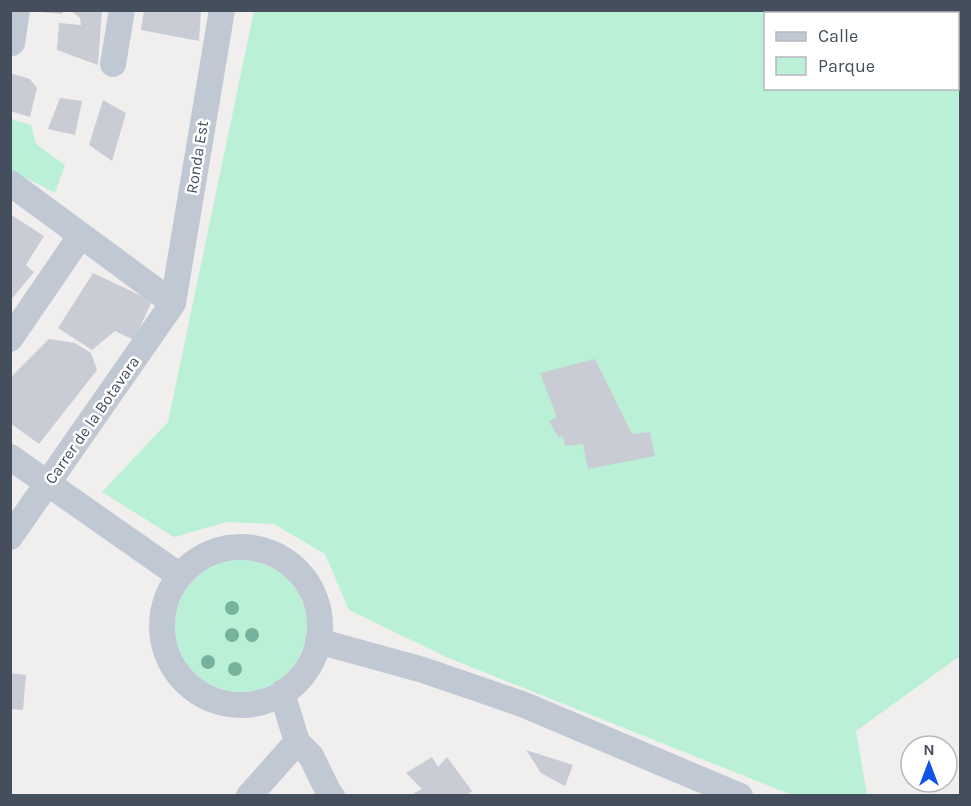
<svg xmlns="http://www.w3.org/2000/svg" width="971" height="806" viewBox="0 0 971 806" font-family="Karla,sans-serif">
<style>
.green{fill:#baf0d6;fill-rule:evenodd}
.building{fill:#c9ccd4}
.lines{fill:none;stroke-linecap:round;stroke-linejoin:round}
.minor{stroke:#c0c8d4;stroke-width:26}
.tree{fill:#77b29c}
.labels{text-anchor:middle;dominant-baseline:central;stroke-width:5;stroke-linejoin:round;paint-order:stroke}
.street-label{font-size:16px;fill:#454e5c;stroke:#fff}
</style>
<rect width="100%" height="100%" fill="#f1eeee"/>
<path class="green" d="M254 11H960V656L856 731 867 795H792L446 657 349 610 325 554 274 524 227 522 174 537 102 492 168 422ZM766 14H958V88H766Z
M10 119 31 125 36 144 65 165 55 193 11 170Z
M175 626a66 66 0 1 1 132 0a66 66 0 1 1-132 0Z"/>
<path class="building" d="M40 10H64L62 14 40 12Z
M70 10H102L98 65 57 50 59 23 81 25 80 18Z
M144 10H201L199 41 141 30Z
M10 73 30 79 37 88 30 117 10 111Z
M60 98 82 101 75 135 48 129Z
M103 100 126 113 112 161 89 145Z
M10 214 44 236 26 265 34 272 10 301Z
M93 273 152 301 134 340 115 331 92 350 58 328Z
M49 339 75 343 91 353 97 370 39 444 10 423V378Z
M595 359 632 434 650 432 655 456 588 469 583 444 565 446 563 436 558 437 549 421 557 417 540 373Z
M10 673 26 675 23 710 10 709Z
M526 750 573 765 565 786 541 773Z
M432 757 438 767 447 757 472 791 466 796H416L414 793 422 789 406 773Z"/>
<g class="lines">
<path class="minor" d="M12 43 17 10
M113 64 122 10
M10 183 173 303
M10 339 81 235
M10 457 180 576
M10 537 173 303 222 10
M162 626a79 79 0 1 1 158 0a79 79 0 1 1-158 0Z
M318 641 423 670 522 704 740 796
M297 742 311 756 328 791 332 796
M249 796 297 742 282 693"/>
</g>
<g class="tree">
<circle cx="232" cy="608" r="7"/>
<circle cx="232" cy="635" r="7"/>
<circle cx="252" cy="635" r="7"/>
<circle cx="208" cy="662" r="7"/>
<circle cx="235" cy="669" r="7"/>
</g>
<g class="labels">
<g class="street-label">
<text transform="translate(197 157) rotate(-81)">Ronda Est</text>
<text transform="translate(92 420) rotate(-55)">Carrer de la Botavara</text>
</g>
</g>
<rect width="971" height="806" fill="none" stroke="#454e5c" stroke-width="24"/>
<rect x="764" y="12" width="195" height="78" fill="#ffffff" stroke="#b5b8be" stroke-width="1.5"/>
<rect x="776" y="32" width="30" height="9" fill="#c0c8d4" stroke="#b5b8be" stroke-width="1.5"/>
<text x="818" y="42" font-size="18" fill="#454e5c">Calle</text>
<rect x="776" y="57" width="30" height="18" fill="#baf0d6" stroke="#b5b8be" stroke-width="1.5"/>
<text x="818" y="72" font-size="18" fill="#454e5c">Parque</text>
<g transform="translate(929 764)"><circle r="28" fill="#ffffff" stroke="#b5b8be" stroke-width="1.5"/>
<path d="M0-4.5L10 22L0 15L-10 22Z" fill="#1153e7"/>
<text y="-9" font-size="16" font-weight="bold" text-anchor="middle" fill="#454e5c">N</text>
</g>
</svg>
